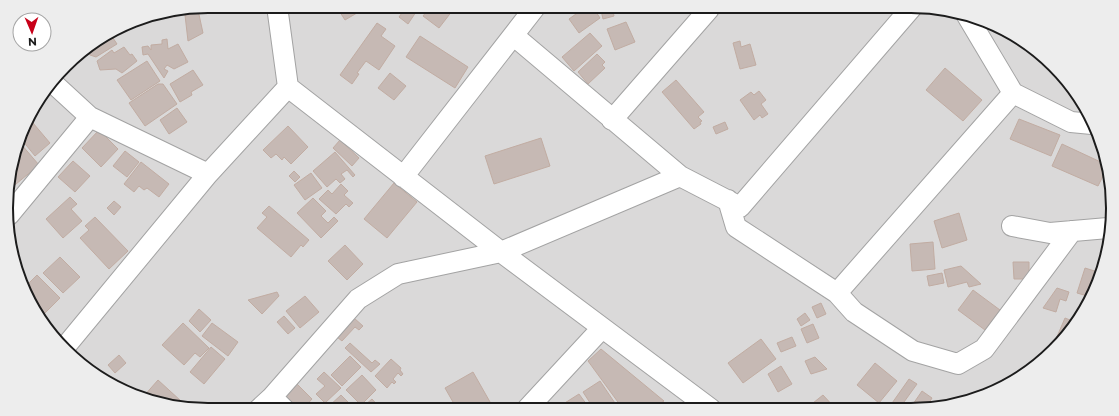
<svg xmlns="http://www.w3.org/2000/svg" width="1119" height="416" viewBox="0 0 1119 416" font-family="Montserrat,sans-serif">
<style>
.residential{fill:#dad9d9}
.building{fill:#c6b9b4;stroke:#c1aca2}
.lines{fill:none;stroke-linecap:round;stroke-linejoin:round}
.minor-casing{stroke:#a3a3a3;stroke-width:22}
.minor{stroke:#fff;stroke-width:20}
.rim{fill:none;stroke:#1c1c1c;stroke-width:2}
</style>
<rect width="100%" height="100%" fill="#eee8e1"/>
<path class="residential" d="M208 6H911L964 13 1034 48 1086 107 1111 182 1106 261 1086 309 1044 360 1000 389 938 408 208 410 155 403 85 368 40 320 10 248 8 181 33 107 75 56 143 17Z"/>
<path class="building" d="M336 6H359L362 10 345 20Z
M407 6H420L408 24 399 17Z
M431 6H456L439 28 423 16Z
M587 6H592L600 18 579 33 569 19Z
M600 6H619L620 9 613 11 614 16 603 19Z
M194 8 174 17 173 12Z
M198 10 203 33 188 41 185 15Z
M626 22 635 42 615 50 607 29Z
M377 23 386 29 381 36 395 46 379 70 366 61 357 73 359 74 352 84 340 75Z
M590 33 602 46 574 71 562 57Z
M111 35 117 44 96 57 90 55 88 52 96 46 95 44Z
M420 36 468 67 455 88 406 57Z
M167 39 168 49 178 44 188 62 174 69 167 65 164 69 168 71 164 78 148 54 143 55 142 47 148 46 151 50V45L162 44V40Z
M740 41 741 47 750 44 756 65 740 69 733 43Z
M124 47 130 55 132 54 137 61 122 73 116 69 100 70 97 61 112 50 114 53Z
M597 54 605 62 602 65 605 68 588 84 578 72Z
M147 61 160 81 131 100 117 80Z
M945 68 982 100 963 121 926 90Z
M193 70 203 85 191 92 192 95 180 102 170 84Z
M390 73 406 86 394 100 378 88Z
M676 80 704 112 698 117 702 121 700 122 701 124 694 129 662 92Z
M158 84H163L177 104 145 126 129 103Z
M759 91 766 100 761 104 768 114 762 118 760 115 754 120 740 100 751 92 754 95Z
M40 99 43 101 31 114 33 107Z
M177 108 187 122 169 134 160 120Z
M1019 119 1060 135 1051 156 1010 139Z
M725 122 728 129 716 134 713 127Z
M33 123 50 143 35 156 22 140 25 129Z
M288 126 308 147 291 164 284 157 282 160 276 154 271 158 263 150Z
M99 130 118 149 101 167 82 148Z
M541 138 550 166 494 184 485 156Z
M340 140 359 158 352 166 333 148Z
M21 144 39 165 10 189H8V181Z
M1062 144 1105 164 1107 168 1098 186 1052 166Z
M125 151 139 162 127 177 113 166Z
M335 152 355 175 353 177 347 170 341 174 345 179 340 183 336 179 327 187 313 171Z
M73 161 90 176 75 192 58 177Z
M141 162 169 184 159 197 147 188 144 190 139 186 134 192 124 184Z
M294 171 300 177 295 182 289 176Z
M311 173 322 188 305 200 294 185Z
M394 183 417 202 387 238 364 219Z
M341 184 348 191 344 195 353 203 349 207 346 204 336 214 319 199 328 190 332 194Z
M70 197 77 204 71 209 82 221 63 238 46 219Z
M313 198 326 211 321 216 328 223 334 217 338 221 321 238 297 213Z
M114 201 121 207 114 215 107 208Z
M269 206 309 240 303 247 301 245 291 257 257 228 267 217 262 213Z
M959 213 967 240 942 248 934 221Z
M95 217 128 251 109 269 80 238 89 230 85 226Z
M933 242 935 269 912 271 910 244Z
M345 245 363 264 347 280 328 261Z
M60 257 80 277 63 293 43 273Z
M1013 262H1029V279H1014Z
M961 266 981 284 969 287 967 282 948 287 944 270Z
M1085 268 1101 273 1091 297 1077 293Z
M942 273 944 283 929 286 927 276Z
M37 275 60 298 44 314 38 308 36 310 26 286Z
M1057 288 1069 292 1066 301 1060 299 1056 312 1043 308Z
M973 290 1000 310 985 330 958 310Z
M277 292 279 296 262 314 248 300Z
M305 296 319 312 300 328 286 311Z
M1086 302 1088 303 1086 309 1080 316Z
M821 303 826 314 817 318 812 307Z
M199 309 211 320 200 332 189 321Z
M805 313 810 320 801 326 797 319Z
M284 316 295 328 288 334 277 322Z
M354 318 363 326 359 330 355 327 342 341 337 337Z
M1065 318 1075 322 1060 341 1056 339Z
M183 323 209 348 200 357 195 353 184 365 162 345Z
M212 323 238 342 228 356 202 336Z
M813 324 819 338 807 343 801 329Z
M792 337 796 346 781 352 777 343Z
M761 339 776 359 743 383 728 363Z
M350 343 372 363 375 360 380 364 371 372 345 348Z
M211 347 225 359 204 384 190 372Z
M601 349 664 401 651 409H623L588 361Z
M119 355 126 363 115 373 108 365Z
M350 356 361 367 342 386 331 375Z
M815 357 827 369 811 374 805 361Z
M391 359 401 368 400 370 403 374 401 376 398 373 393 379 396 382 394 384 392 382 387 388 375 376Z
M875 363 897 381 879 403 857 385Z
M781 366 792 384 778 392 768 374Z
M324 372 341 388 325 403 316 394 325 386 317 379Z
M473 372 494 409H457L445 388Z
M362 375 376 390 361 405 346 390Z
M909 379 917 384 904 402 911 407 922 391 932 398 926 408H893L890 406Z
M158 380 181 401 176 406 155 403 143 397Z
M600 381 619 409H594L583 392Z
M295 382 312 399 302 410H291L279 399Z
M579 394 590 409H562L560 406Z
M341 395 356 410H331L328 407Z
M823 395 835 408 809 409 808 407Z
M372 399 382 410H368L365 405Z"/>
<g class="lines">
<defs>
<path id="minor" d="M277 6 288 87
M966 14 1013 93 1071 122 1092 124
M514 36 680 176
M53 83 90 117
M612 120 709 9
M403 177 536 6
M728 200 736 227 837 293 854 312 913 351 958 364 984 349 1072 231
M9 215 90 117 208 174
M1012 226 1050 233 1108 228
M837 293 1013 93
M65 347 208 174 288 87 501 252 711 409
M272 397 285 410
M527 409 602 328
M258 410 272 397 358 299 398 274 501 252 680 176 740 207 913 6"/>
</defs>
<use href="#minor" class="minor-casing"/>
<use href="#minor" class="minor"/>
</g>
<path d="M0 0H1119V416H0ZM208 13H911A195 195 0 0 1 1106 208V208A195 195 0 0 1 911 403H208A195 195 0 0 1 13 208V208A195 195 0 0 1 208 13Z" fill="#ededed" fill-rule="evenodd"/>
<path class="rim" d="M208 13H911A195 195 0 0 1 1106 208V208A195 195 0 0 1 911 403H208A195 195 0 0 1 13 208V208A195 195 0 0 1 208 13Z"/>
<g transform="translate(32 32) rotate(178)"><circle r="19" fill="#ffffff" stroke="#a4a4a4"/>
<path d="M0-3L7 15L0 10L-7 15Z" fill="#c80019"/>
<text y="-6" font-size="11" font-weight="bold" text-anchor="middle" fill="#1c1c1c">N</text>
</g>
</svg>
